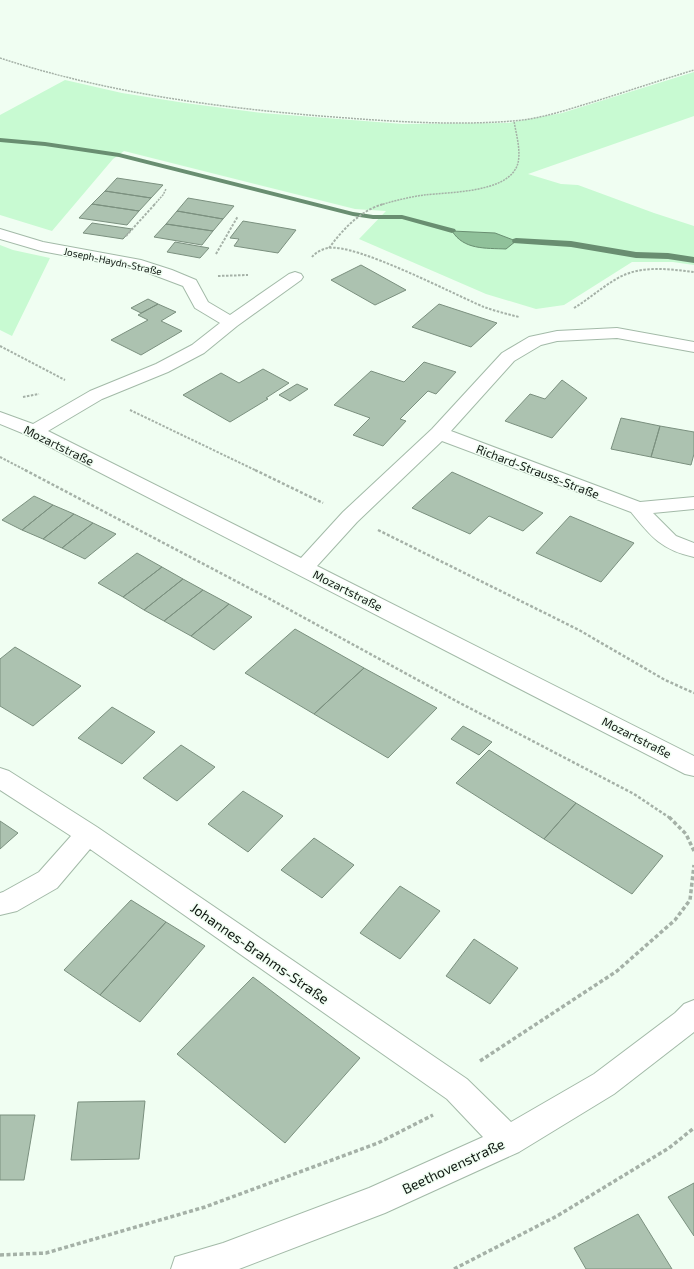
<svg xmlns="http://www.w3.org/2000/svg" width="694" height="1269" viewBox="0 0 694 1269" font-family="'Exo 2',sans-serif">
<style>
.green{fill:#c8fad2}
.water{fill:#90c19a;stroke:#698e71}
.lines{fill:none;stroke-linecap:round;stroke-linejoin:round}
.stream{fill:#698e71;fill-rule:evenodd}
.building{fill:#acc2b0;stroke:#7b907f}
.minor-casing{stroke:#a3baa8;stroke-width:2}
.path-far3{stroke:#a5b1a7;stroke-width:1.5;stroke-dasharray:2 1;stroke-linecap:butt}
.path-far2{stroke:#a5b1a7;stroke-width:2;stroke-dasharray:2.5 1.5;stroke-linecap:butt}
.path-far1{stroke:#a5b1a7;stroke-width:2.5;stroke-dasharray:3 2;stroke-linecap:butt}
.path{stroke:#a5b1a7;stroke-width:3.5;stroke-dasharray:4 2.5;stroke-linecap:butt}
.minor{fill:#fff;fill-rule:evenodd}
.labels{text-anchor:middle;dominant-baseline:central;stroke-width:3;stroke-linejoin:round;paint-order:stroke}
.far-street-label{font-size:10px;fill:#0f1711;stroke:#f0fef2}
.street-label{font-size:12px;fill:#0f1711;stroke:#f0fef2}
.near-street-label{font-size:14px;fill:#0f1711;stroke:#f0fef2}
</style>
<rect width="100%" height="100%" fill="#f0fef2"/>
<path class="green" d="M694 72V116L528 174 561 184 578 185 654 213 694 226V265L673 262H632L564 305 536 309 486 294 359 239 386 211 355 209 124 151 113 159 52 231 0 215V115L65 80 122 93 185 103 262 113 403 124 508 123 562 113Z
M0 245 13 250 50 258 12 336 0 330Z"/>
<path class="water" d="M452 231 495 233 516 241 506 249C485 248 464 250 452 231Z"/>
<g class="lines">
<path class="stream" d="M0 138 45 142 119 153 353 212 373 215H402L455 229 456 231 452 233 402 219H373L353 216 119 157 45 146 0 142Z
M516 238 571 241 636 252 668 253 694 257V263L668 259 636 258 571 247 513 243 512 241 513 239Z"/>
</g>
<path class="building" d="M117 178 163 185 151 198 105 191Z
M105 191 151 198 139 211 92 204Z
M188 198 234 206 223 219 177 211Z
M92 204 139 211 127 225 79 218Z
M177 211 223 219 213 231 166 224Z
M243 221 296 230 278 253 234 246 239 239 230 238Z
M92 223 132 229 123 239 83 233Z
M166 224 213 231 202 245 154 237Z
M175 242 209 248 200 258 167 252Z
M361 265 406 290 375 305 331 280Z
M148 299 158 304 141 313 131 308Z
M158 304 176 312 161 321 182 331 141 355 111 340 148 320 138 315Z
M439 304 497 323 471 347 412 327Z
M424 362 456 372 436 394 428 391 400 419 406 421 383 446 353 435 370 418 334 405 371 371 404 382Z
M263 369 289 383 266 398 268 399 230 422 183 395 221 373 239 383Z
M562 380 587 398 552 438 505 421 530 394 545 399Z
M297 384 308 389 290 401 279 395Z
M621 418 660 426 651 457 611 449Z
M660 426 694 432V454L691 465 651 457Z
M452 472 508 497 543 513 523 531 489 516 470 534 412 508Z
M34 496 53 505 22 530 2 520Z
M53 505 74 514 43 539 22 530Z
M74 514 93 523 62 548 43 539Z
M570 516 634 543 601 582 536 553Z
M93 523 116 534 85 559 62 548Z
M137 553 162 567 123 597 98 583Z
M162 567 183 579 144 610 123 597Z
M183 579 203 590 164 621 144 610Z
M203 590 229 604 191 636 164 621Z
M229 604 252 617 214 650 191 636Z
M295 629 364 668 314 714 245 673Z
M15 647 81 686 33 726 0 706V659Z
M364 668 437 708 388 758 314 714Z
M112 707 155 732 122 764 78 738Z
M463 726 492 742 479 755 451 739Z
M181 745 215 767 177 801 143 778Z
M489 750 576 803 544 839 456 783Z
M243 791 283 816 248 852 208 824Z
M576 803 663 856 632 894 544 839Z
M0 821 18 833 0 849Z
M314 838 354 865 322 898 281 870Z
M400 886 440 911 400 959 360 933Z
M131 900 166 922 100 995 64 970Z
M166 922 205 946 140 1022 100 995Z
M474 939 518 968 490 1004 446 976Z
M253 977 360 1058 285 1143 177 1054Z
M145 1101 139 1159 71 1160 78 1102Z
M0 1115H35L24 1180H0Z
M694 1183V1236L668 1197Z
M638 1214 672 1269H586L574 1248Z"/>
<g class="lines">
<defs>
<path id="minor" d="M0 229 43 242 141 260 172 270 196 280 208 302 230 315 289 274 295 272 301 274 303 277 301 280 237 326 204 353 168 372 102 399 48 431 301 558 343 512 432 429 502 353 529 337 557 331 617 328 694 342V352L617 338 557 341 541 345 514 361 451 431 640 502 694 497V509L653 513 676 536 694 543V557C662 550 651 537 631 512L442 441 357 522 317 566 694 756V776L685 774 27 435 0 424V412L33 424 90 391 156 364 192 345 220 323 195 308 183 286 138 269 41 251 0 239Z
M0 768 9 771 97 827 467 1079 511 1122 594 1074 675 1013 684 1004 694 1000V1032L614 1094 519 1152 385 1213 239 1269H171L175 1257 223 1243 369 1188 483 1137 447 1099 90 849 57 888 17 911 0 915V893L3 892 39 872 71 836 0 790Z"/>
</defs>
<use href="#minor" class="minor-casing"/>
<path class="path-far3" d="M0 58C104 92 212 107 321 116 385 121 449 126 513 121 541 119 569 109 596 101 628 91 661 80 694 70
M154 205 163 195 166 189
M380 205C394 201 409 197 424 195 449 192 506 193 517 166 522 153 516 134 514 121"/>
<path class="path-far2" d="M126 236 155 204
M329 248C343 229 360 211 383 204
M216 254 238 216
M312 257C315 253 322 249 328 248 356 243 453 294 484 307 495 311 507 314 519 317
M218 276 248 275
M574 308C589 299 602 287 618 278 641 265 668 269 694 272
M0 346 65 380
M23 397 39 394
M130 410 257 471
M0 457 27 471"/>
<path class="path-far1" d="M25 470 268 598 458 702 634 794 670 818
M255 470 323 503
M378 530 579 630 665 680 694 693"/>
<path class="path" d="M669 817 686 834 694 851
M480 1061 617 971 675 920 690 900 694 865
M0 1255 46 1253 205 1207 378 1143 433 1115
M454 1269 557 1216 669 1148 694 1128"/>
<use href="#minor" class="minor"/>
</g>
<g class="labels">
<g class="far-street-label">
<text transform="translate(113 261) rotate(12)">Joseph-Haydn-Straße</text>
</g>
<g class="street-label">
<text transform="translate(59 445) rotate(26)">Mozartstraße</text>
<text transform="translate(538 471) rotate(21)">Richard-Strauss-Straße</text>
<text transform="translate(348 590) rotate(27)">Mozartstraße</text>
<text transform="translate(637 737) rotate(27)">Mozartstraße</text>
</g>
<g class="near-street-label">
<text transform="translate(260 953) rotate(35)">Johannes-Brahms-Straße</text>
<text transform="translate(453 1166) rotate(-25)">Beethovenstraße</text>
</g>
</g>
</svg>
